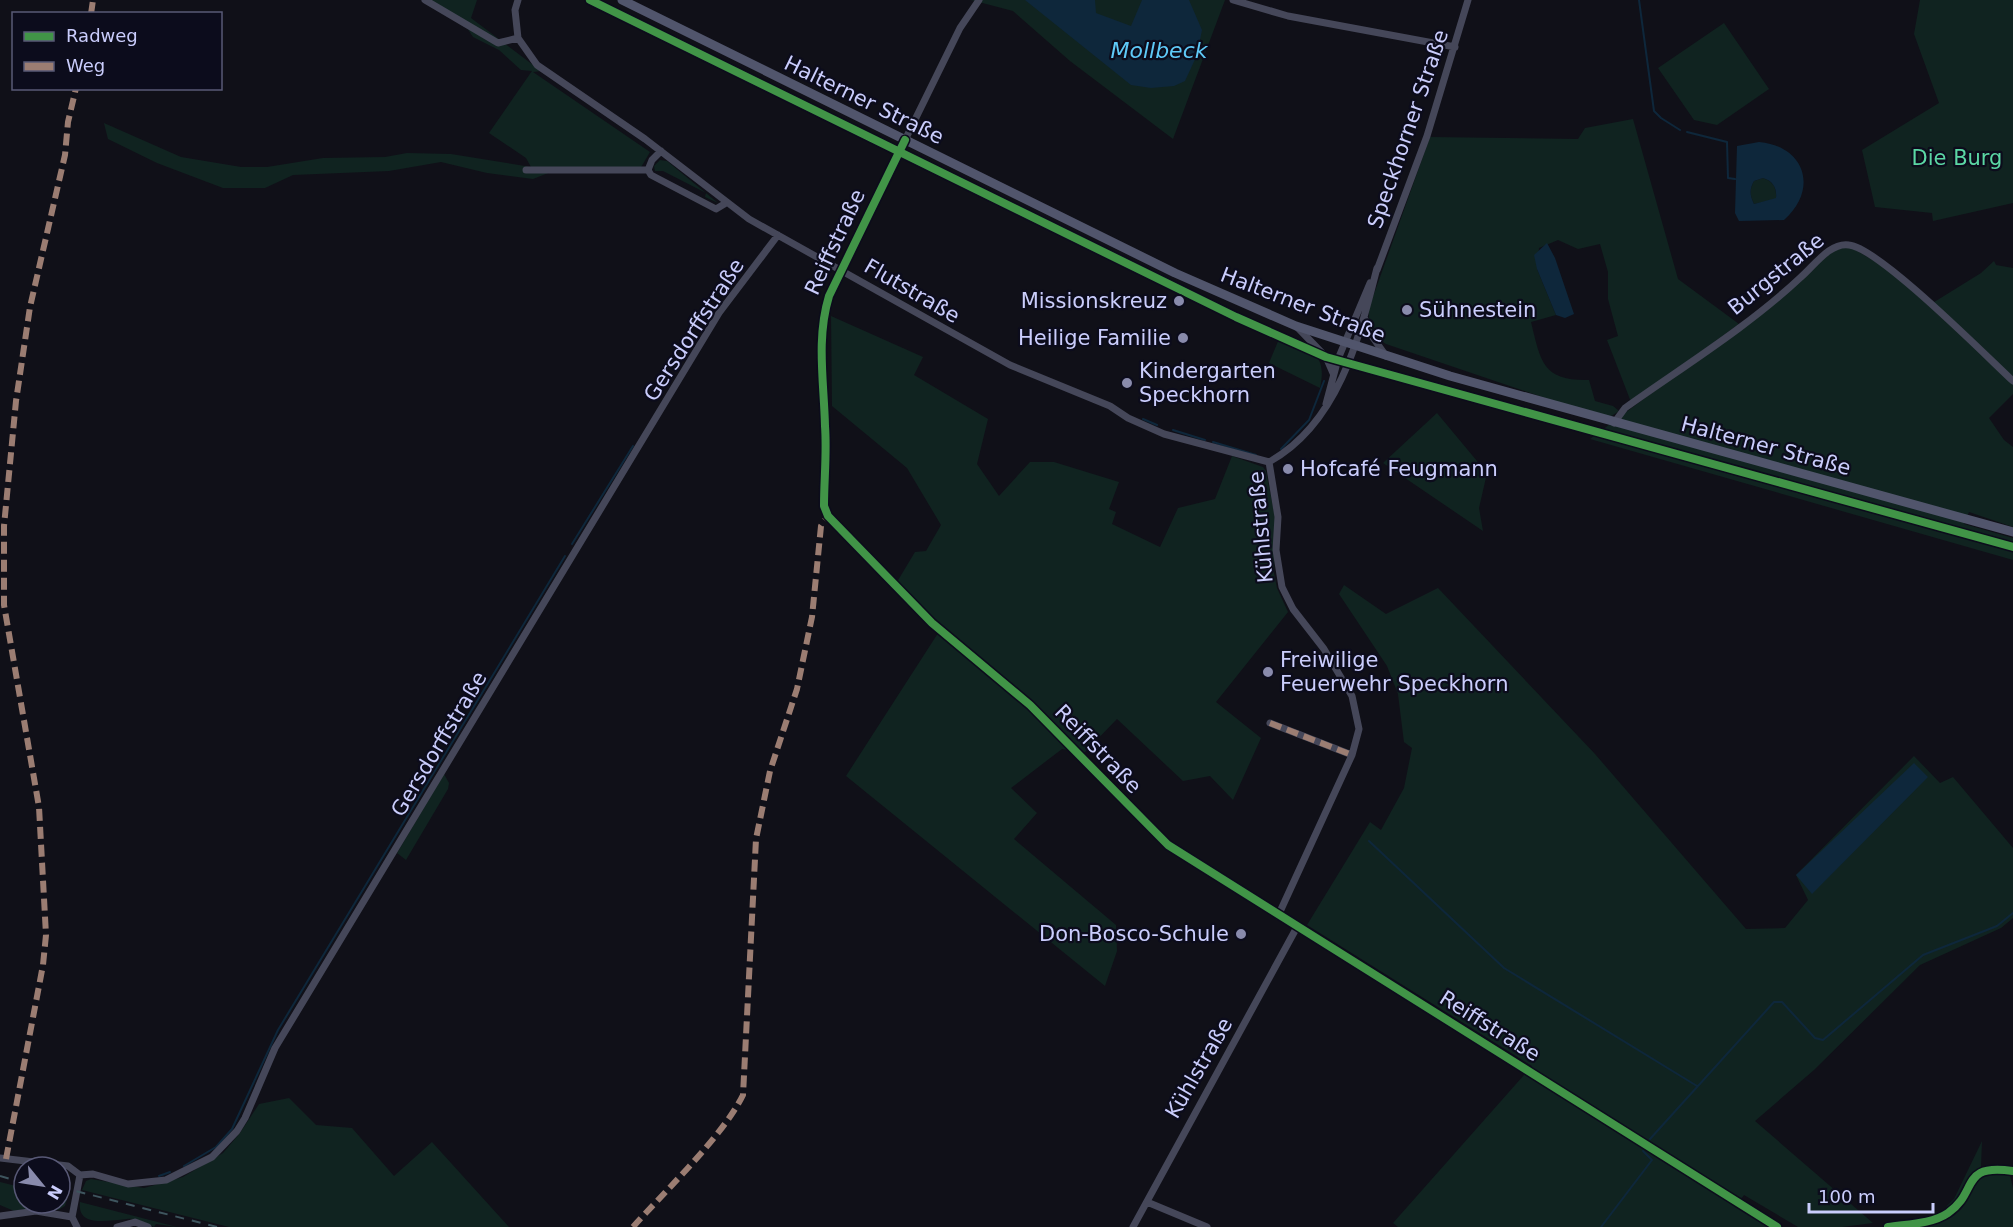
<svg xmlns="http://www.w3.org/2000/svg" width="2013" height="1227" viewBox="0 0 2013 1227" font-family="'DejaVu Sans',sans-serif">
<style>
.green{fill:#102320}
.water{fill:#0e273b;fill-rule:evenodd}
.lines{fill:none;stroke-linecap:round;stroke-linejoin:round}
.stream{stroke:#0e273b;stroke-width:2}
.street{stroke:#454759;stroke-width:7}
.secondary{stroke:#51556c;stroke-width:9}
.rail{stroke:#3e555e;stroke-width:2;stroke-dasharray:9 8;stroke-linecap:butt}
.quiet{stroke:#9b7d72;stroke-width:6;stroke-dasharray:12 6;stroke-linecap:butt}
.cycleway-casing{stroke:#0c0c1c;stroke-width:11}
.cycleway{stroke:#419447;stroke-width:8}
.poi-dot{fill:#898bac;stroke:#0c0c1c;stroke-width:2}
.labels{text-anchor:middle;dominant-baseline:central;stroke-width:4.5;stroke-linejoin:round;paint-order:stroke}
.street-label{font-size:21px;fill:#cacdfc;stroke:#0c0c1c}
.park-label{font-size:21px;fill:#5bd7a4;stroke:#0c0c1c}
.poi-label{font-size:21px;fill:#cacdfc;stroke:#0c0c1c;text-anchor:start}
.water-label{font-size:22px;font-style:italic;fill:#5ec9f7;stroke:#0c0c1c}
</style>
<rect width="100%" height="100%" fill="#101018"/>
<path class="green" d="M431 0H477L471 18 541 71 533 72 650 152 640 169 561 168 533 179 487 173 441 162 389 171 293 175 265 188H223L157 163 108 139 104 123 181 157 241 167H267L323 158 385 157 407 153 451 154 531 167 526 158 489 133 532 71 521 70 499 50 473 37 463 22Z
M971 0H1225L1173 139 1070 61 1013 11Z
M1920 0H2013V203L1933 221 1932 213 1875 207 1862 150 1939 103 1914 34Z
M1724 23 1769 89 1717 125 1694 120 1658 68Z
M1633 119 1678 279 1739 324 1631 402 1607 340 1618 336 1608 299V272L1600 244 1578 249 1558 240 1539 248 1537 269 1556 315 1531 322C1541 363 1543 381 1589 380L1595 401 1613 406 1619 411 1607 419 1386 344C1373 336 1367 324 1369 308L1430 137 1578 139 1585 128Z
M660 160 667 161 718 203 705 197 706 193 663 171H655L654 166Z
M1763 178C1773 181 1777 188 1776 199L1754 204C1750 195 1749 190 1754 181Z
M1841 246H1849L1891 271 2013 382V394L1989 418 2004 440 2013 447V527L1969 512 1964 524 2013 538V560L1590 439 1739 328 1826 254Z
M1994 261 1996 265 2013 268V379L1931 304 1981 273Z
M831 316 923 357 914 375 988 419 977 464 999 496 1030 462H1054L1119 482 1109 509 1116 512 1112 524 1160 547 1178 508 1215 499 1232 456 1263 467 1266 471 1276 522 1274 573 1277 588 1288 612 1216 702 1261 738 1233 800 1210 776 1183 781 1117 719 1084 753 1062 749 1011 788 1037 813 1014 839 1116 925 1117 951 1105 986 846 776 942 627 897 582 915 552 926 551 941 525 907 468 832 406Z
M1279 339C1309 351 1328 351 1320 388L1269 363Z
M1437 413 1487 473 1479 508 1483 531 1383 463Z
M1344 585 1386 614 1438 588 1595 754 1746 929 1785 928 1808 900 1796 875 1914 756 1940 783 1953 777 2013 848V918L2001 928 1920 965 1814 1070 1755 1121 1873 1223 1842 1227H1798L1744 1195 1735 1207 1769 1227H1398L1393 1223 1532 1066 1307 925 1370 822 1381 830 1404 788 1412 748 1404 742 1398 694 1387 666 1339 594Z
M444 774 449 783 448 789 406 860 397 853Z
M289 1098 316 1125 352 1128 394 1176 432 1142 509 1227H229L82 1190 86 1181 91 1179 144 1188 183 1177 223 1153 240 1133 259 1104Z
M1982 1141 1981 1167C1965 1177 1961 1204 1946 1207L1954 1199Z
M1995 1173 2010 1176 2013 1188V1227H1916C1951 1222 1961 1206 1979 1177Z
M0 1182 24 1188V1203H60V1197L67 1199 65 1206 58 1210 37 1207 14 1211 0 1205Z
M80 1202 177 1227 156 1224 154 1227C146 1223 136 1218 127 1219 106 1221 77 1227 80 1202Z"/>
<path class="water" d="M1025 0H1095L1096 13 1131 26 1142 0H1189L1202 30 1197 55 1185 81 1174 86 1151 88 1131 85Z
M1759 142C1805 146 1819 189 1784 220L1739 221 1735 213 1737 146ZM1763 178C1773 181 1777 188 1776 198L1754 204C1750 195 1749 190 1754 181Z
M1547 243 1555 258 1574 314 1565 318 1556 315 1537 269 1534 255Z
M1914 763 1928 777 1812 894 1796 875Z"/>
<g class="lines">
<path class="stream" d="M1639 0 1654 111 1661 118 1680 130
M1687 132 1727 142 1728 178 1735 179
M1143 419 1157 425
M1173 430 1205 440
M1213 442 1256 455
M1281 449 1309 420 1324 381
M572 544 633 446
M1369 841 1504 968 1697 1086
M1650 1139 1774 1002H1782L1815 1038 1823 1040 1923 955 1997 926 2013 913
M184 1166 216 1147 232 1129 278 1030 565 556
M159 1176 170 1172
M1601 1227 1652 1160 1643 1151"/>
<path class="street" d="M425 0 498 43 518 38
M518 0 515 10 518 38 537 65 645 139 749 219 1010 365 1110 406 1128 418 1164 434 1269 462
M1233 0 1288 16 1455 47
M905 140 960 28 979 0
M896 156 829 296C816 339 824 382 825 426 827 453 824 479 824 506L828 516 932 623 1030 705 1168 845 1777 1227
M526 170H648
M648 170 651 175 716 209 726 203
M648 170 652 160 661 151
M1377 270 1427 136 1468 0
M1365 319 1369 332 1386 356
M1298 328 1326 357 1333 373
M1326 404 1338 359 1370 283
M1614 423 1625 408C1684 366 1749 326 1801 277 1814 266 1830 242 1849 245 1879 248 1984 354 2013 381
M1270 723 1352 755
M1278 916 1352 755 1359 729 1352 696 1324 649 1293 609 1282 587 1276 550 1278 517 1269 462C1338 424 1359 339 1377 268
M0 1158 68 1166 80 1175
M80 1175 93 1174 128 1184 166 1180 212 1157 237 1131 245 1118 275 1048 719 313 778 235
M1147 1202 1207 1227
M0 1216 36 1211 72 1217
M77 1227 72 1217 80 1175
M117 1227 135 1222 148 1227
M1133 1227 1297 927
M1888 1227C1908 1224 1932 1224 1948 1213 1979 1192 1959 1163 2013 1171"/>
<path class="secondary" d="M622 0 1175 273 1296 326 1450 376 2013 532"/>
<path class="rail" d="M0 1176 24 1183
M60 1187 217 1227"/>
<path class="quiet" d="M91 14 93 0
M1270 723 1352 755
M6 1159 43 965 46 935 39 807 4 605V526L16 401 30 307 65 155 68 122 76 88
M633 1227C665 1191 723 1136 743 1095L756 839 770 771 797 689 812 617 821 526 828 516"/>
<defs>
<path id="cycleway" d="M590 0 1236 317 1326 357 2013 547
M905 140 829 296C816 339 824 382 825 426 827 453 824 479 824 506L828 516 932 623 1030 705 1168 845 1777 1227
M1888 1227C1908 1224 1932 1224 1948 1213 1979 1192 1959 1163 2013 1171"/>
</defs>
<use href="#cycleway" class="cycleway-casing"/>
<use href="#cycleway" class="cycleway"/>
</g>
<g class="poi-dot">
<circle cx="1179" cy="301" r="6"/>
<circle cx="1407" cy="310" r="6"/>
<circle cx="1183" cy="338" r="6"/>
<circle cx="1127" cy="383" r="6"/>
<circle cx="1288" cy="469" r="6"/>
<circle cx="1268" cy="672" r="6"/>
<circle cx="1241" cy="934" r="6"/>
</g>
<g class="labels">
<g class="street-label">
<text transform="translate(864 100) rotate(26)">Halterner Straße</text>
<text transform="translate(1408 129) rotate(-71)">Speckhorner Straße</text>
<text transform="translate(835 242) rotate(-65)">Reiffstraße</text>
<text transform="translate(1776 274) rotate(-39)">Burgstraße</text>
<text transform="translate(912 291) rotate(30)">Flutstraße</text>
<text transform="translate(1303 305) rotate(21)">Halterner Straße</text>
<text transform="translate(694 330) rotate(-57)">Gersdorffstraße</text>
<text transform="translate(1766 446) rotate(15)">Halterner Straße</text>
<text transform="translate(1261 527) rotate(-95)">Kühlstraße</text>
<text transform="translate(439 744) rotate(-59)">Gersdorffstraße</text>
<text transform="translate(1098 749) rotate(46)">Reiffstraße</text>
<text transform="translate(1490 1026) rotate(32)">Reiffstraße</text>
<text transform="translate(1199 1068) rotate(-60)">Kühlstraße</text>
</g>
<g class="park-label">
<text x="1957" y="158">Die Burg</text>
</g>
<g class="poi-label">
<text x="1167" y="301" text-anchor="end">Missionskreuz</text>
<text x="1419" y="310">Sühnestein</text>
<text x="1171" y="338" text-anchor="end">Heilige Familie</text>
<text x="1139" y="371">Kindergarten<tspan x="1139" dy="24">Speckhorn</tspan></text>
<text x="1300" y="469">Hofcafé Feugmann</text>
<text x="1280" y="660">Freiwilige<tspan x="1280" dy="24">Feuerwehr Speckhorn</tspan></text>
<text x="1229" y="934" text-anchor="end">Don-Bosco-Schule</text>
</g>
<g class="water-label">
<text x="1159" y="50">Mollbeck</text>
</g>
</g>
<rect x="12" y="12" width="210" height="78" fill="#0c0c1c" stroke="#585976" stroke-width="1.5"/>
<rect x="24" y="32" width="30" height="9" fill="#419447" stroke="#585976" stroke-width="1.5"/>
<text x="66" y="42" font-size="18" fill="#cacdfc">Radweg</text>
<rect x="24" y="62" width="30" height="9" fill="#9b7d72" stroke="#585976" stroke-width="1.5"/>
<text x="66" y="72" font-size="18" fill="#cacdfc">Weg</text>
<g transform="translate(42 1185) rotate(120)"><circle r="28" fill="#0c0c1c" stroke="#585976" stroke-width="1.5"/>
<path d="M0-4.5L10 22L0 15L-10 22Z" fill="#898bac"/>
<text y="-9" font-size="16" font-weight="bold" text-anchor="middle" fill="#cacdfc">N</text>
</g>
<path d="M1809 1203v9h124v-9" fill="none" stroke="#cacdfc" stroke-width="3"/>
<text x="1818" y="1203" font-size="18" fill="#cacdfc" stroke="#0c0c1c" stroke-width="4.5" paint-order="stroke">100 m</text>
</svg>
